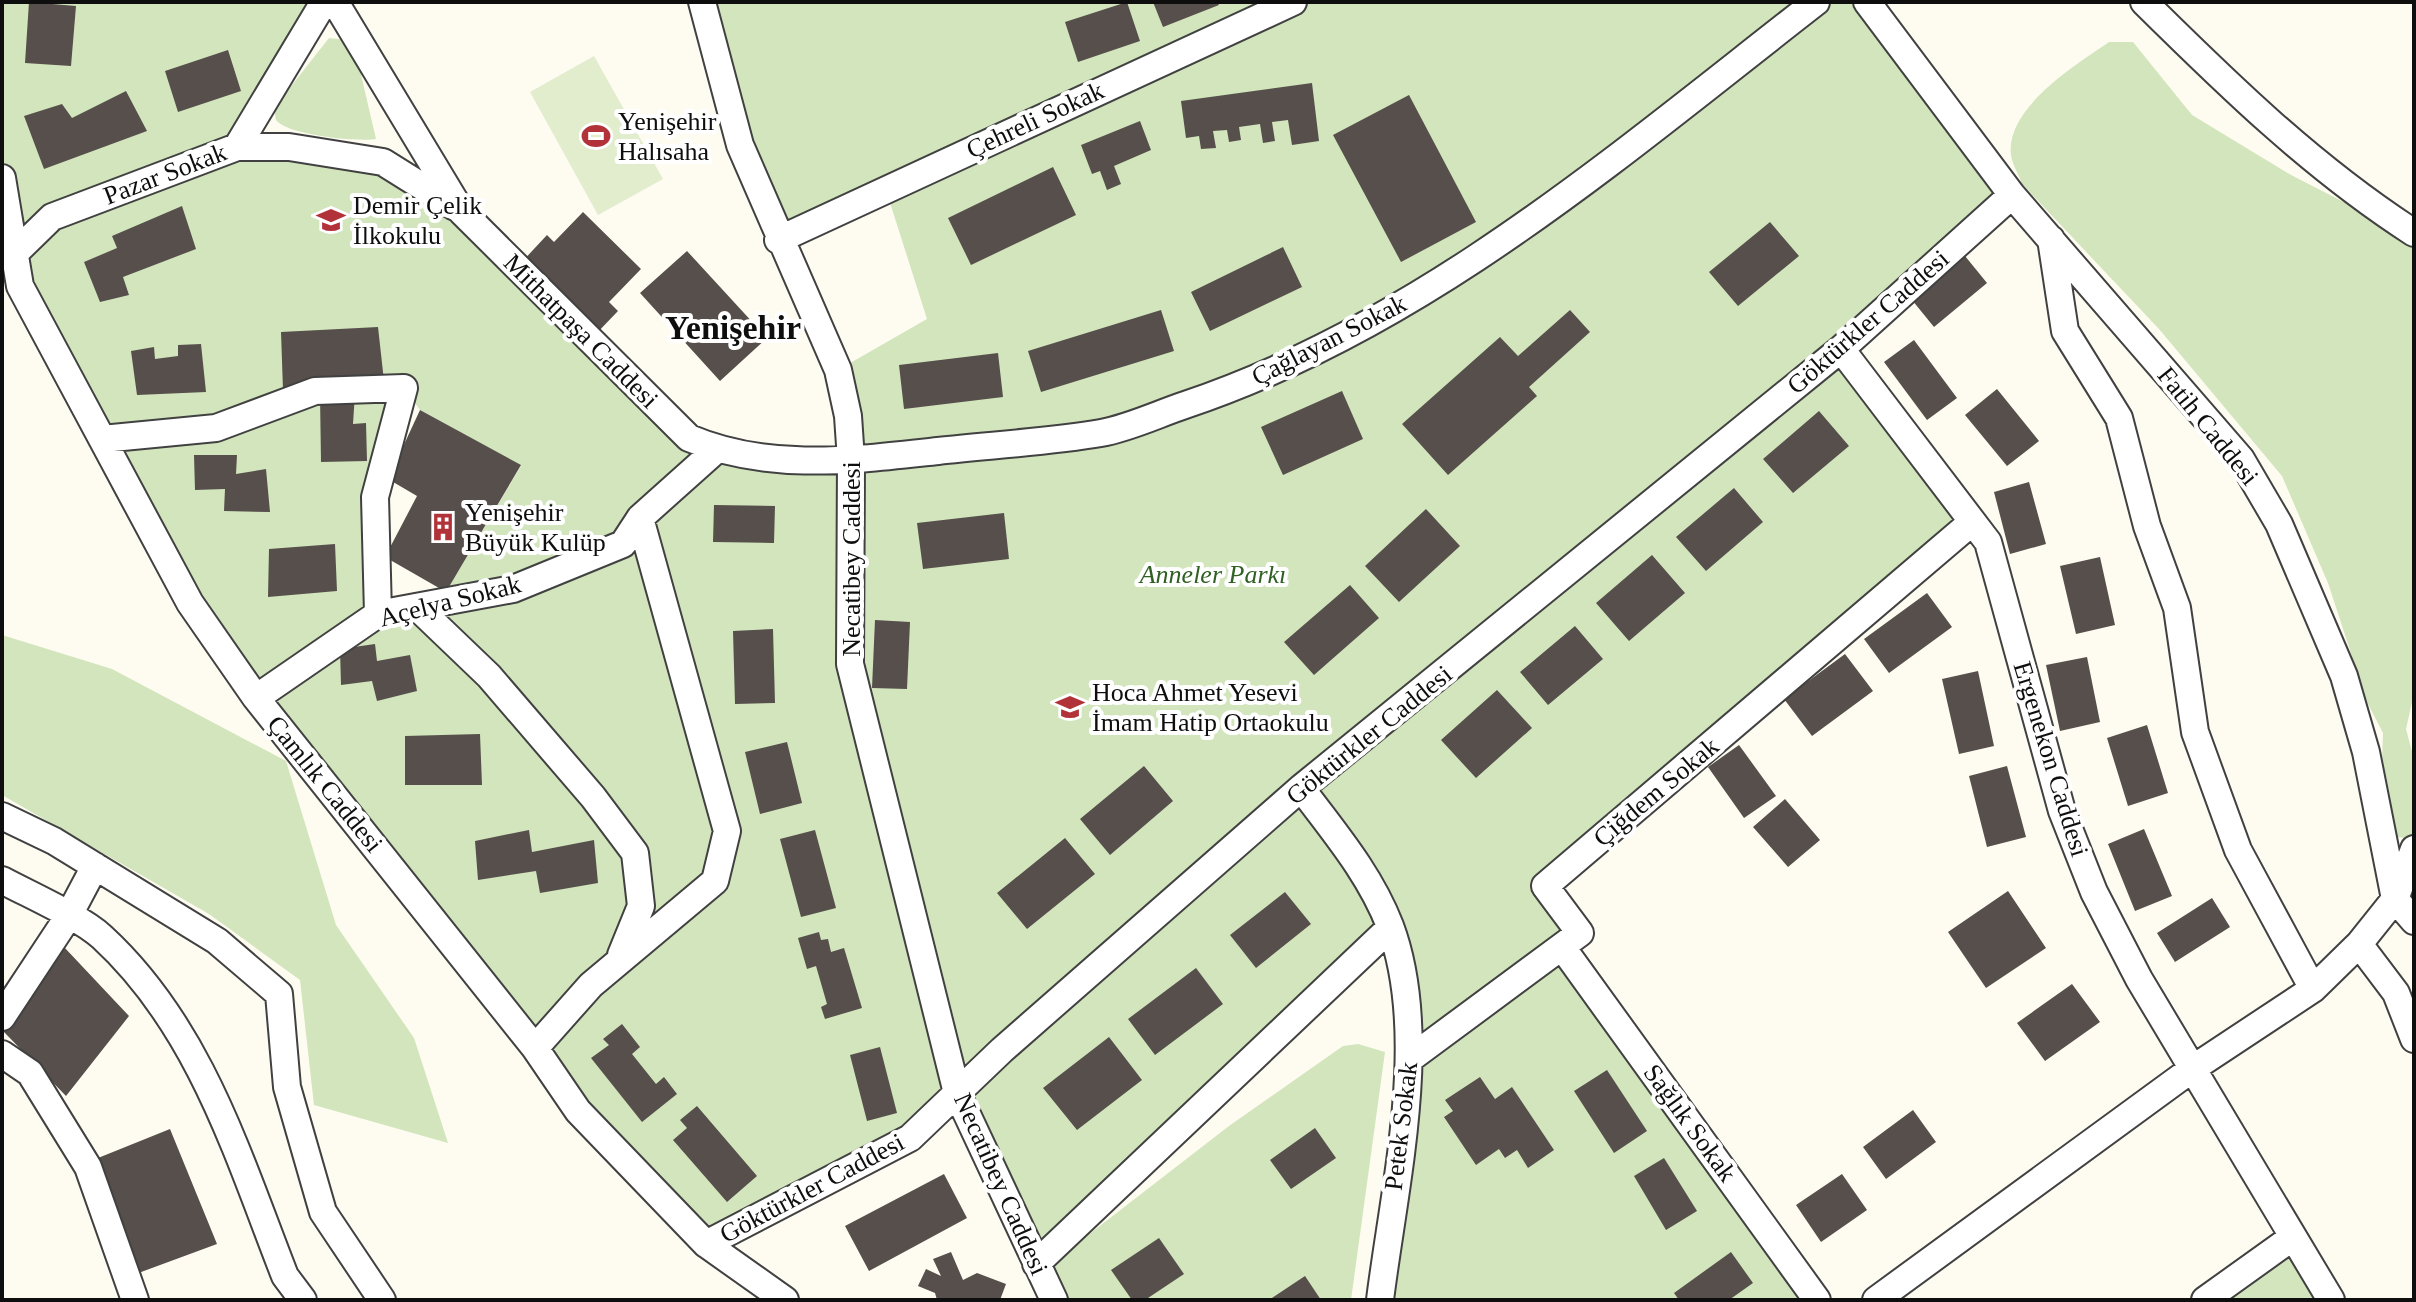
<svg xmlns="http://www.w3.org/2000/svg" width="2416" height="1302" viewBox="0 0 2416 1302" font-family="Georgia,serif">
<style>
.green{fill:#d2e5bd;fill-rule:evenodd}
.pitch{fill:#e2edce}
.building{fill:#564f4b}
.lines{fill:none;stroke-linecap:round;stroke-linejoin:round}
.minor-casing{stroke:#414141;stroke-width:30}
.minor{stroke:#fff;stroke-width:26}
.labels{text-anchor:middle;dominant-baseline:central;stroke-width:8;stroke-linejoin:round;paint-order:stroke}
.street-label{font-size:26px;fill:#0e0e0e;stroke:#fff}
.poi-label{font-size:26px;fill:#0e0e0e;stroke:#fff;text-anchor:start}
.park-label{font-size:26px;font-style:italic;fill:#316024;stroke:#fff}
.district-label{font-size:34px;font-weight:bold;fill:#0e0e0e;stroke:#fff}
</style>
<rect width="100%" height="100%" fill="#fefbf0"/>
<path class="green" d="M2 2H324L238 146 383 162 461 211 689 438 851 460 838 370 927 319 886 190 778 240 702 2H1867L2012 195 1841 349 1971 523 1546 886 1580 933 1562 946 1817 1300H1380L1411 1058 1391 929 1036 1264 957 1093 910 1138 706 1244 578 1111 256 698 20 286 2 178ZM404 388 420 410 521 466 446 592 378 613 375 497Z
M329 38 346 40 359 66 376 139C357 142 287 135 276 120L274 108Z
M2109 42H2133L2192 115 2291 175 2414 238V693L2406 729 2414 759V839L2397 837 2381 798 2383 733 2367 702 2328 583 2282 476 2159 329 2022 184C2019 175 2012 164 2011 155 2005 108 2077 64 2109 42Z
M2 635 112 669 286 761 336 925 414 1038 448 1143 314 1105 300 980 209 914 2 795Z
M1358 1044 1385 1052 1351 1300H1068L1048 1266 1229 1126 1343 1046Z
M2293 1237 2330 1300H2205Z"/>
<path class="pitch" d="M594 56 663 179 598 215 530 92Z"/>
<path class="building" d="M29 2 76 6 71 66 25 63Z
M1127 2 1140 41 1078 62 1065 22Z
M1153 2H1217L1219 5 1163 27Z
M228 50 241 91 178 112 165 71Z
M1312 83 1319 141 1292 145 1288 120 1272 122 1275 141 1263 143 1260 124 1239 127 1241 140 1229 142 1227 130 1213 131 1216 148 1201 149 1199 136 1186 138 1181 101Z
M126 91 147 131 44 169 24 116 62 104 72 118Z
M1409 95 1476 222 1401 262 1333 135Z
M1140 121 1151 150 1114 166 1121 184 1107 190 1100 171 1092 174 1081 145Z
M1053 167 1076 215 971 265 948 218Z
M182 206 196 249 123 277 129 295 100 302 84 262 117 248 112 236Z
M583 212 641 269 609 302 618 311 593 337 519 265 547 235 554 242Z
M1770 222 1799 256 1738 306 1709 272Z
M1283 247 1302 287 1210 331 1191 292Z
M687 251 767 338 720 381 640 293Z
M1965 256 1987 283 1934 327 1912 300Z
M1161 310 1174 351 1041 392 1028 351Z
M1570 310 1590 332 1529 387 1537 396 1448 475 1402 424 1500 337 1518 356Z
M378 327 384 381 283 390 281 332Z
M1914 340 1957 398 1927 420 1884 362Z
M201 344 206 392 137 395 131 351 154 347 155 359 178 356V345Z
M998 353 1003 397 904 409 899 365Z
M1997 389 2039 441 2007 466 1965 415Z
M1342 391 1363 439 1283 475 1261 427Z
M355 393 353 424 366 423 367 461 321 462 320 395Z
M420 410 521 465 446 592 385 557 417 496 388 479Z
M1819 411 1849 446 1793 493 1763 459Z
M194 455H237L236 474 266 469 270 512 224 511 225 489 195 490Z
M2029 482 2046 544 2010 554 1994 492Z
M1734 488 1763 522 1706 571 1676 537Z
M714 505 775 506 774 543 713 542Z
M1426 509 1460 546 1399 602 1365 566Z
M1004 513 1009 559 923 569 917 523Z
M335 544 337 591 268 597 269 549Z
M1652 555 1685 593 1629 641 1596 603Z
M2100 557 2115 625 2076 634 2060 566Z
M1350 585 1379 618 1314 675 1284 642Z
M1927 593 1952 627 1889 673 1864 639Z
M875 620 910 622 907 689 872 688Z
M1575 626 1603 659 1548 705 1520 672Z
M773 629 775 703 735 704 733 631Z
M375 644 377 661 410 655 417 691 377 701 372 681 341 685 340 649Z
M1845 654 1873 691 1812 736 1784 699Z
M2087 657 2100 722 2060 731 2046 665Z
M1978 671 1994 746 1959 754 1942 679Z
M1497 690 1532 728 1476 778 1441 740Z
M2147 725 2168 793 2128 806 2107 738Z
M480 734 482 785H405V736Z
M787 742 802 803 760 814 745 752Z
M1739 745 1776 796 1744 818 1708 767Z
M1144 766 1173 801 1110 855 1080 819Z
M2007 766 2026 837 1987 847 1969 776Z
M1785 799 1820 840 1788 867 1753 827Z
M2144 829 2172 896 2135 911 2108 844Z
M529 830 532 852 594 840 598 883 540 893 536 871 478 880 475 841Z
M815 830 836 908 801 917 780 839Z
M1065 838 1095 874 1027 929 997 893Z
M2008 891 2046 948 1986 988 1948 932Z
M1285 892 1311 924 1256 968 1230 935Z
M2212 898 2230 927 2175 962 2157 933Z
M819 932 821 940 828 939 831 952 844 948 862 1008 825 1019 821 1007 827 1004 816 966 807 969 798 938Z
M64 947 129 1016 66 1096 4 1032Z
M1196 968 1223 1004 1155 1055 1128 1019Z
M2072 984 2100 1022 2045 1061 2017 1023Z
M622 1024 640 1047 632 1054 656 1084 664 1077 677 1094 642 1122 591 1058 609 1045 603 1039Z
M1109 1037 1142 1080 1077 1130 1043 1088Z
M880 1047 897 1113 867 1121 850 1055Z
M1607 1070 1647 1131 1614 1153 1574 1091Z
M1480 1077 1495 1099 1512 1087 1554 1150 1528 1168 1517 1150 1505 1158 1499 1149 1476 1165 1444 1117 1453 1111 1445 1100Z
M697 1106 757 1176 727 1202 673 1140 687 1128 680 1120Z
M1913 1110 1936 1142 1886 1179 1863 1147Z
M1315 1128 1336 1158 1291 1189 1270 1160Z
M170 1129 217 1244 133 1275 98 1158Z
M1664 1158 1697 1211 1666 1230 1634 1176Z
M944 1174 967 1218 869 1271 845 1226Z
M1842 1174 1867 1210 1821 1242 1796 1205Z
M1159 1238 1184 1274 1145 1300H1132L1111 1270Z
M951 1252 963 1280 977 1273 1006 1284 1000 1300H937L935 1293 918 1286 926 1269 941 1276 933 1259Z
M1731 1252 1753 1283 1729 1300H1679L1674 1293Z
M1305 1276 1321 1300H1269Z"/>
<g class="lines">
<defs>
<path id="minor" d="M335 2 461 211 689 438C769 472 854 460 938 451 992 445 1048 442 1101 433 1129 428 1158 414 1185 405 1424 325 1620 154 1816 2
M702 2 740 145 838 370 848 416 851 460 850 664 957 1093 1054 1300
M1867 2 2012 195 2241 459 2279 524 2344 676 2366 752 2395 899 2414 921
M2144 2C2229 86 2313 168 2414 233
M237 147 324 2
M2 178 20 286 190 603 256 698 535 1048 578 1111 706 1244 785 1300
M2051 239 2065 331 2119 418 2147 526 2177 608 2195 732 2238 850 2313 989
M778 240 1293 2
M8 246 14 254 52 217 237 147H289L383 162 455 207
M1841 349 1988 542 2062 811 2094 892 2139 979 2331 1300
M102 439 216 428 315 391 404 388 375 497 378 614
M417 607 489 676 593 797 635 853 641 906 621 955
M256 698 378 614 513 589 623 544 640 518 716 450
M1301 788C1334 832 1370 874 1390 926 1431 1035 1394 1187 1380 1300
M2 816 54 841 217 941 279 994 287 1087 323 1212 382 1300
M2 880C30 895 80 917 102 937 200 1027 238 1156 285 1276L303 1300
M2359 944 2396 993 2414 1039
M1562 947 1817 1300
M2 1017 68 917 95 866
M535 1048 591 985 715 881 727 831 640 518
M2 1054 30 1073 88 1167 135 1300
M1411 1058 1580 933 1545 886 1971 523
M706 1244 910 1138 1002 1050 1301 788 1841 349 2012 195
M1036 1264 1390 928
M1876 1300 2192 1069 2313 989 2359 944 2395 899 2414 849
M2205 1300 2293 1237"/>
</defs>
<use href="#minor" class="minor-casing"/>
<use href="#minor" class="minor"/>
</g>
<defs>
<symbol id="stadium-bare" viewBox="-9 -9 18 18"><path d="M0-5a6.5 5 0 1 0 0 10a6.5 5 0 1 0 0-10ZM-3.5-1.8h7v3.6h-7Z" fill="#b13339" stroke="#fff" stroke-width="2.5" paint-order="stroke"/></symbol>
<symbol id="school-bare" viewBox="-9 -9 18 18"><path d="M0-5L7-2L0 1L-7-2ZM-4 1L0 2.5L4 1V4Q0 6-4 4Z" fill="#b13339" stroke="#fff" stroke-width="2.5" paint-order="stroke"/></symbol>
<symbol id="building-bare" viewBox="-9 -9 18 18"><path d="M-4-6H4V6H1V3H-1V6H-4ZM-2.5-4.3h1.7v1.8h-1.7ZM.8-4.3h1.7v1.8H.8ZM-2.5-1h1.7V.8h-1.7ZM.8-1h1.7V.8H.8Z" fill="#b13339" stroke="#fff" stroke-width="2.5" paint-order="stroke"/></symbol>
</defs>
<g fill-rule="evenodd">
<use href="#stadium-bare" x="576" y="116" width="40" height="40"/>
<use href="#school-bare" x="311" y="200" width="40" height="40"/>
<use href="#building-bare" x="423" y="507" width="40" height="40"/>
<use href="#school-bare" x="1050" y="687" width="40" height="40"/>
</g>
<g class="labels">
<g class="street-label">
<text transform="translate(1035 120) rotate(-25)">Çehreli Sokak</text>
<text transform="translate(165 174) rotate(-21)">Pazar Sokak</text>
<text transform="translate(1868 322) rotate(-41)">Göktürkler Caddesi</text>
<text transform="translate(581 331) rotate(45)">Mithatpaşa Caddesi</text>
<text transform="translate(1329 340) rotate(-27)">Çağlayan Sokak</text>
<text transform="translate(2208 426) rotate(51)">Fatih Caddesi</text>
<text transform="translate(851 559) rotate(-90)">Necatibey Caddesi</text>
<text transform="translate(450 601) rotate(-14)">Açelya Sokak</text>
<text transform="translate(1369 735) rotate(-39)">Göktürkler Caddesi</text>
<text transform="translate(2051 759) rotate(73)">Ergenekon Caddesi</text>
<text transform="translate(325 784) rotate(51)">Çamlık Caddesi</text>
<text transform="translate(1656 792) rotate(-40)">Çiğdem Sokak</text>
<text transform="translate(1690 1123) rotate(54)">Sağlık Sokak</text>
<text transform="translate(1401 1126) rotate(-83)">Petek Sokak</text>
<text transform="translate(1001 1184) rotate(66)">Necatibey Caddesi</text>
<text transform="translate(812 1188) rotate(-28)">Göktürkler Caddesi</text>
</g>
<g class="poi-label">
<text x="618" y="121">Yenişehir<tspan x="618" dy="30">Halısaha</tspan></text>
<text x="353" y="205">Demir Çelik<tspan x="353" dy="30">İlkokulu</tspan></text>
<text x="465" y="512">Yenişehir<tspan x="465" dy="30">Büyük Kulüp</tspan></text>
<text x="1092" y="692">Hoca Ahmet Yesevi<tspan x="1092" dy="30">İmam Hatip Ortaokulu</tspan></text>
</g>
<g class="park-label">
<text x="1213" y="574">Anneler Parkı</text>
</g>
<g class="district-label">
<text x="733" y="327">Yenişehir</text>
</g>
</g>
<rect width="2416" height="1302" fill="none" stroke="#0e0e0e" stroke-width="8"/>
</svg>
